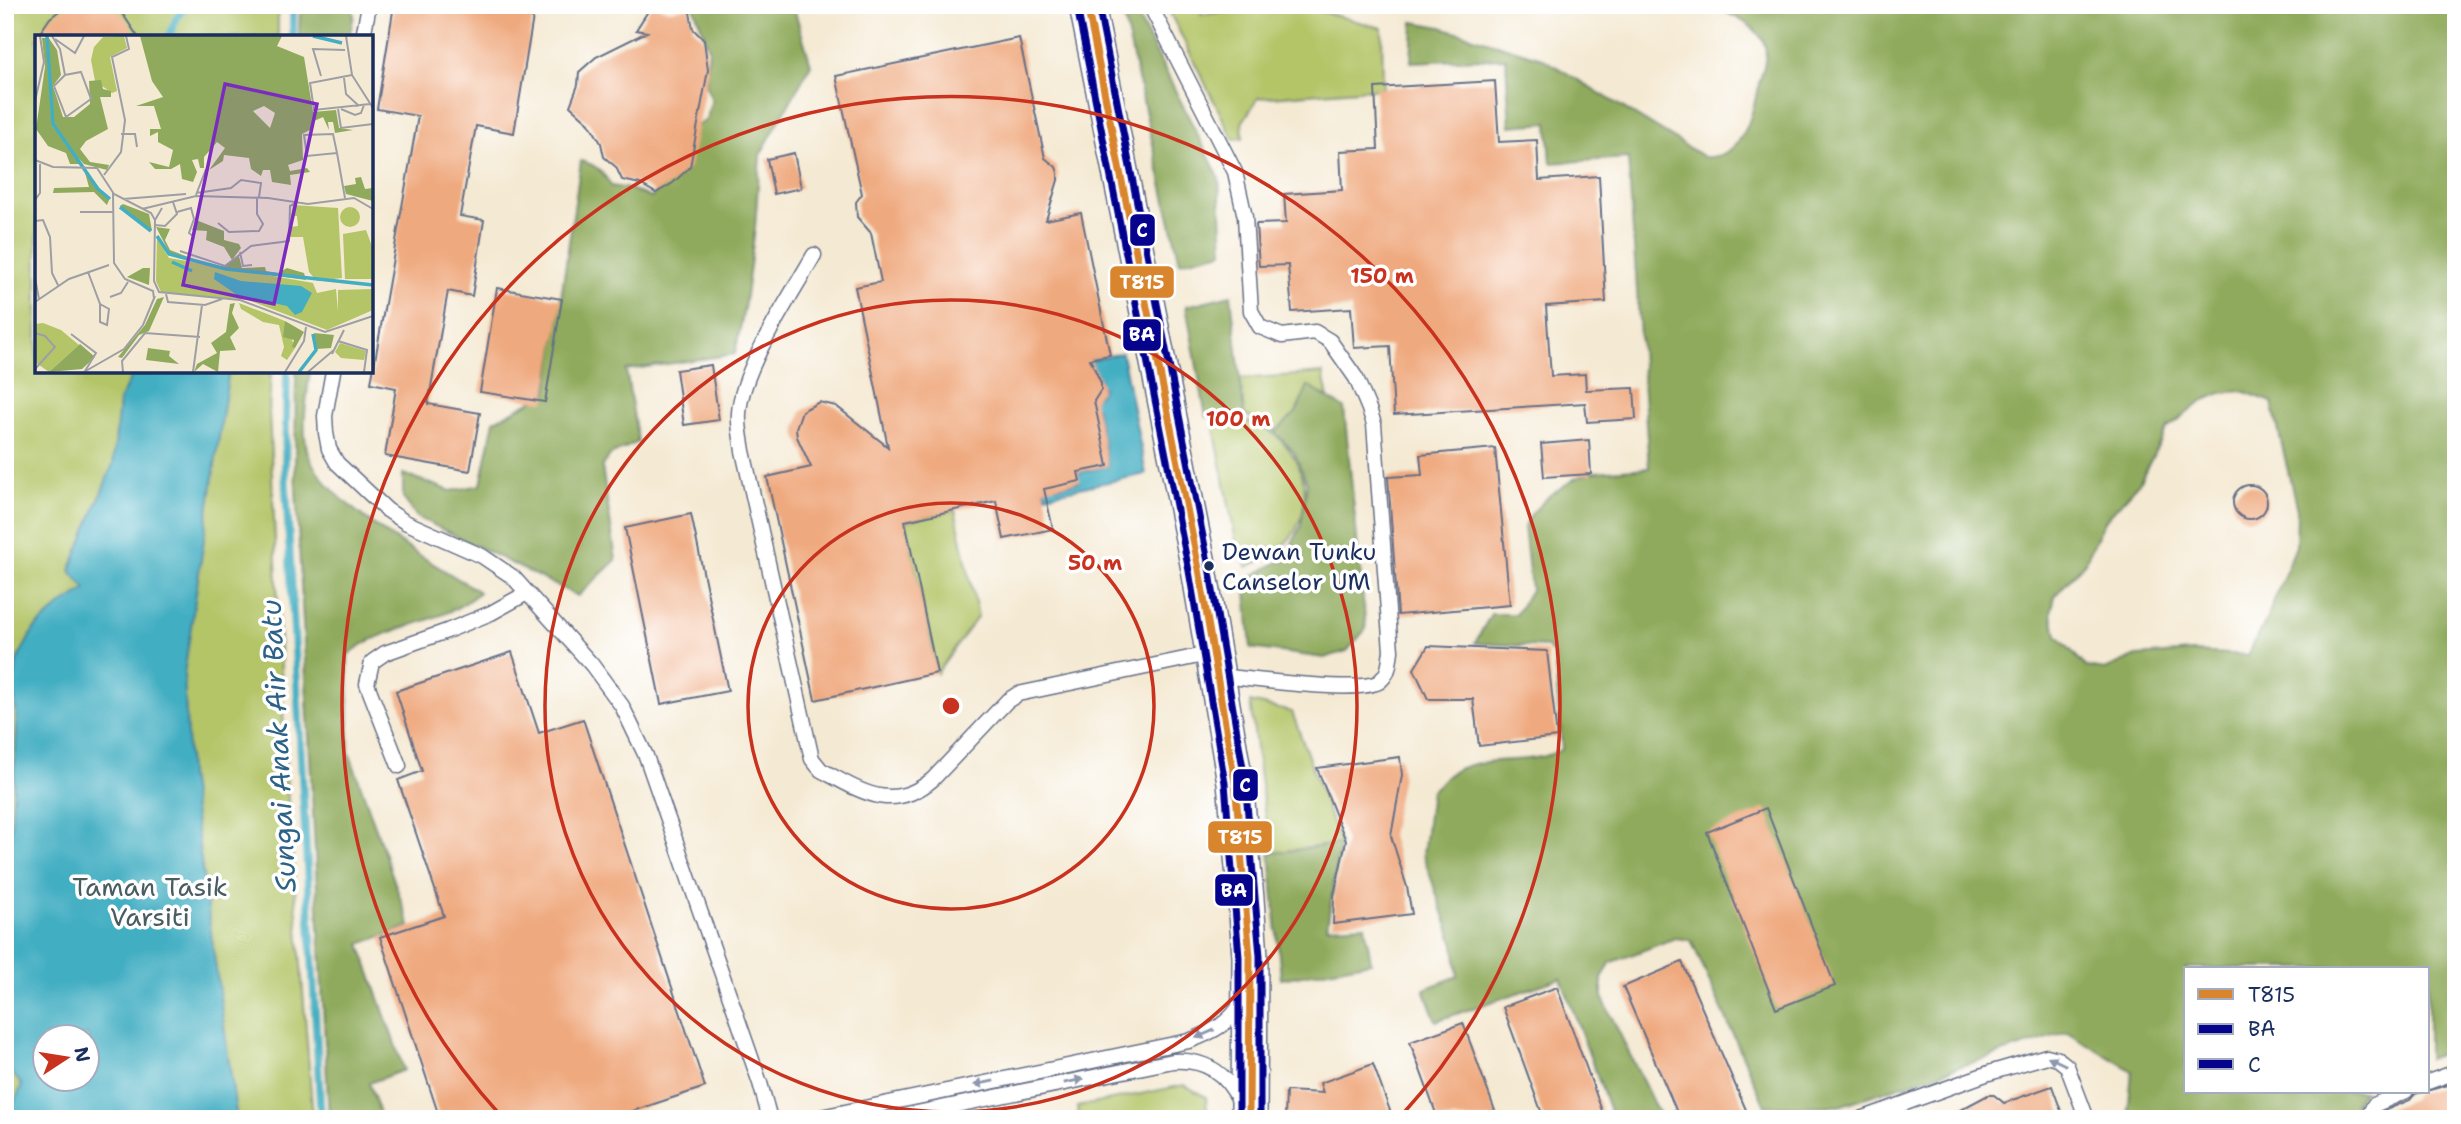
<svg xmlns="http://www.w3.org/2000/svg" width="2461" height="1124" viewBox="0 0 2461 1124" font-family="'Shantell Sans',sans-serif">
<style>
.green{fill:#b4c568;stroke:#687a63;stroke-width:2;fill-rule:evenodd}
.forest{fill:#8faa5c;stroke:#556c5d;stroke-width:2;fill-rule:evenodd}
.water{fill:#43aec2;stroke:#2f6e90;stroke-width:2;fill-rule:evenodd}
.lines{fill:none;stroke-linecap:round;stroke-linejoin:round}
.stream{stroke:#43aec2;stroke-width:8}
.building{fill:#efa97e}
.service-casing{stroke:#677087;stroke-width:17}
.tertiary-casing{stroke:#677087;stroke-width:38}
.service{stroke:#fff;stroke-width:14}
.tertiary{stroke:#fff;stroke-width:35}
.bus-1-casing{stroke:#fff;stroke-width:12}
.bus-2-casing{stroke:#fff;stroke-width:12}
.bus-3-casing{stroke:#fff;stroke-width:12}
.bus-1{stroke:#d9852e;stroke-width:7}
.bus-2{stroke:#06038d;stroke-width:7}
.bus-3{stroke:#06038d;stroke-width:7}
.oneway{fill:#8d97ae}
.ring{fill:none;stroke:#c8321e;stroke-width:3.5}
.bus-dot{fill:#1b2f5e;stroke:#fff;stroke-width:2.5}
.labels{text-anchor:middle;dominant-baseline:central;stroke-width:7;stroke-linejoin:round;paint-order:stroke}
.bus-label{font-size:24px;fill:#1b2f5e;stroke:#fff;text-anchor:start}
.park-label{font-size:26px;fill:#495c61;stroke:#fff}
.water-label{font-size:28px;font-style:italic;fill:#2b6286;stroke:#fff}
.inset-river{fill:none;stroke:#43aec2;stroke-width:3.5}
.inset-road{fill:none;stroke:#9d9fa4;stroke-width:2}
.view{fill:#7b2cbf;fill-opacity:0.15;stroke:#7b2cbf;stroke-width:3.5}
.inset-edge{fill:none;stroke:#1b2f5e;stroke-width:3.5}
.centre{fill:#c8321e;stroke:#fff;stroke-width:3.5}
.ring-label{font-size:21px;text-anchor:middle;font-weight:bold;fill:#c8321e;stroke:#fff;stroke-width:7;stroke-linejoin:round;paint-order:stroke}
.line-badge{stroke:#fff;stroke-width:2.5}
.badge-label{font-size:19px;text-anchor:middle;font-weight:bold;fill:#fff}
</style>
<rect width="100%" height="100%" fill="#fff"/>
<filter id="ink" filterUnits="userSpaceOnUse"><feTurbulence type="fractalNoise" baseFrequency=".0143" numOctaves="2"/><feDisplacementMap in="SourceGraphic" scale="14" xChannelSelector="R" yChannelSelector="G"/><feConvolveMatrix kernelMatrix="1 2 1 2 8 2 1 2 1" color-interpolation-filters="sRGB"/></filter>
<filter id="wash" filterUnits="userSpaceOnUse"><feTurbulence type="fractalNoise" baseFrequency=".00686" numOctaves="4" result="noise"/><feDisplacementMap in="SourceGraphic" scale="28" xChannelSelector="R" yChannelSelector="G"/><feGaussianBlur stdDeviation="1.57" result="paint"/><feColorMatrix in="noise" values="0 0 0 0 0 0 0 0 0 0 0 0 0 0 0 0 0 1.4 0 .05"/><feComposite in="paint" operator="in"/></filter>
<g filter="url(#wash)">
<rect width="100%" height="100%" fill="#f4e9d2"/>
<path class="green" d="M5 5H278V37H37V371H271L269 412 286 775 313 1119H5ZM46 1036H88V1078H46Z
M1166 5H1199L1202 15 1267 5H1297L1382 28 1383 88 1258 98 1242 123 1243 138 1233 139Z
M1323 373 1328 398 1308 386 1296 413 1275 432 1244 414 1240 379Z
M1233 419C1241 421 1251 421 1259 425 1298 443 1318 493 1295 531 1284 549 1266 559 1247 567L1237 547 1213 422Z
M955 510 978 616 937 673 905 521Z
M1250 702 1292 712 1340 844 1270 853Z
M1184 1085 1206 1097 1208 1119H1079L1077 1107Z"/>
<path class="forest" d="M300 5H350L354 15 349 37H299Z
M693 5H793L811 65 760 155 755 228 745 303 735 354 626 370 638 442 610 455 602 467 616 560 578 596 417 517 403 498V474L451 491 481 485 494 421 547 393 581 161C597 165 603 172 611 186L630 189 651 198 667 180 696 127 706 120 712 100 706 86 709 48Z
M1121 5H1132L1219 177 1223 252 1180 262Z
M1710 5H2456V1048L2428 1059V968H2186V1091H2364C2357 1098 2352 1108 2352 1119H2133L2128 1113 2132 1071 2067 1032 1839 1106H1765L1691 940 1675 938 1610 963 1602 979V997L1661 1119H1613L1561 978 1436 1021 1424 989 1458 976 1454 944 1423 855 1431 791C1439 784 1447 774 1456 770 1489 754 1532 767 1562 749L1554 655 1547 647 1475 643 1491 614H1516L1531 590 1524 527 1532 513 1550 495 1576 478 1593 472 1649 468 1628 158 1551 163 1548 123 1510 126 1506 58 1411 62 1413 22 1441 27 1542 58 1704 157C1744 160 1753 113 1759 83 1762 72 1768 58 1765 46 1759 24 1728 14 1710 5ZM2242 391 2272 402 2297 510 2296 546 2265 623 2247 655 2192 652 2137 656 2105 670 2086 667 2057 635 2051 613 2055 596 2085 562 2106 519 2139 483 2167 429 2202 401 2221 393Z
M1231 295 1244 414 1206 417 1186 306Z
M296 371H310C307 396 300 433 309 456 331 509 431 561 479 592 444 626 385 623 348 655L349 752 410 926 360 944 404 1070 369 1083 382 1119H329L295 470Z
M1308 386 1344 408 1366 629 1347 651 1324 658 1251 648 1245 580 1284 559 1301 526 1307 483 1294 452 1275 432 1296 413Z
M1340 844 1327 927 1365 925 1371 962 1281 979 1270 853Z"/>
<path class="water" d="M1122 353 1146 474 1046 495 1043 480 1055 477 1057 487 1079 482 1078 473 1108 466 1096 407 1074 412 1095 399 1102 390 1100 381 1087 361Z
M134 371H229L184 674 189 774 237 1119H7L22 1085 5 1065V928L17 729 14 686 17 660 34 629 60 606 86 589 70 570 113 464 119 401ZM46 1036H88V1078H46Z"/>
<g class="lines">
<path class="stream" d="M169 37 177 17 187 5
M293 37V5
M287 371 285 468 321 1119"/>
</g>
<g id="blocks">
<path class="building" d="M67 5H110L124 16 138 37H37L50 18Z
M394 5H535L514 133 476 126 460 216 484 220 472 296 448 291 428 404 480 413 470 471 385 456 396 388 371 383 418 116 377 109Z
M652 5 669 10 689 7 693 29 704 40 708 70 690 167 673 183 656 193 640 184 622 180 616 167 604 157 601 143 589 123 570 106 578 85 579 72 596 57 647 32 636 30Z
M1019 38 1045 158 1056 167 1058 173V180L1046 220 1081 213 1110 355 1090 359 1101 383V390L1094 401 1108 466 1078 472 1080 481 1044 489 1053 529 1004 539 996 501 905 521 937 673 815 700 767 477 811 467 797 437 796 428 802 411 819 402 836 406 888 447 855 287 881 282 871 233 857 217 856 202 862 194 836 76Z
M1495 81 1499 142 1537 140 1539 180 1599 176 1606 302 1546 306 1551 376 1585 374 1586 390 1634 388 1636 419 1587 422 1585 403 1394 415 1390 346 1354 348 1351 308 1292 312 1288 265 1259 266 1256 224 1286 223 1284 194 1342 190 1340 151 1378 149 1375 88Z
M794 153 801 188 774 194 767 159Z
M497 288 562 299 545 402 480 392Z
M711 365 719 420 684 425 676 370Z
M1589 440 1591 474 1544 477 1541 444Z
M1495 448 1510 605 1398 615 1388 477 1422 475 1420 455Z
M2233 502a17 17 0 1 1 34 0a17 17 0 1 1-34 0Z
M691 514 728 691 661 704 625 528Z
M1428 646 1547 651 1557 737 1479 746 1473 699H1428L1414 669Z
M512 652 539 733 583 719 705 1087 609 1119H440L380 937 444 916 398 780 422 771 396 691Z
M1400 757 1402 775 1391 836 1407 887 1412 914 1333 924 1334 895 1346 841 1317 768Z
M1766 808 1835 986 1776 1009 1707 832Z
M1682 962 1750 1119H1680L1623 987Z
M1557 987 1605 1119H1544L1503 1007Z
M1463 1023 1498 1119H1438L1410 1042Z
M1373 1064 1393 1119H1285L1286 1091 1323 1093 1320 1083Z
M2448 1085 2456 1106V1119H2378L2381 1112 2410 1100 2415 1094Z
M2052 1086 2064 1119H1943L1988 1095H1994L2004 1103Z"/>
</g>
</g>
<g filter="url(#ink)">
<use href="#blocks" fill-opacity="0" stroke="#677087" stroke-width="2"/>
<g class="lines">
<defs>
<path id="service" d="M1150 5 1235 172 1245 217 1251 311 1260 327 1282 336 1315 332 1330 341 1356 378 1369 409 1374 424 1391 651C1389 662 1390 673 1380 681 1364 695 1246 678 1219 676
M363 37 369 5
M814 255C792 294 741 370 739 413 738 425 741 438 743 451L812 759 821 770C861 791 892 814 933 779L1007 701 1018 694 1213 653
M333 371 325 416 326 433 329 449 337 463 387 510 405 522 482 556 513 577 592 665 622 706 646 756 760 1083 770 1119
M399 766 367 684 372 662 385 653 447 631 491 613 527 593
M2428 1082 2456 1072
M811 1119 1189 1041C1213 1032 1231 1023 1243 1000
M887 1119 1173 1061C1205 1059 1226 1072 1240 1102
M1861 1119 1989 1073 2047 1056 2058 1059 2067 1066 2087 1119
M2367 1119 2374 1105 2406 1091"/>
<path id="tertiary" d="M1087 5 1199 569 1235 782 1246 899 1250 957 1249 1119"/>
</defs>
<use href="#service" class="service-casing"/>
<use href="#tertiary" class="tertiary-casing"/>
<use href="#service" class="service"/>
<use href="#tertiary" class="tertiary"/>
<defs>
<path id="bus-1" d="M1087 5 1199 569 1235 782 1250 957 1249 1119"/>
<path id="bus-2" d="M1077 7 1189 571 1225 783 1239 957V1119"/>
<path id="bus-3" d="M1098 5 1209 567 1245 780 1260 956V1119"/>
</defs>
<use href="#bus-1" class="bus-1-casing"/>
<use href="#bus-2" class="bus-2-casing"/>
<use href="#bus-3" class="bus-3-casing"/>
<use href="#bus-1" class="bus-1"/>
<use href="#bus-2" class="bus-2"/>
<use href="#bus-3" class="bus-3"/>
</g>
<defs><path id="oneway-solid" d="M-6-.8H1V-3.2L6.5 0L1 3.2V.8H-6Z" transform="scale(1.75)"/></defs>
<g class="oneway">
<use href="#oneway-solid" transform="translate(1205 1034) rotate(157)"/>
<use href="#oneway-solid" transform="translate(2057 1061) rotate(-154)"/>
<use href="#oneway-solid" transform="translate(1074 1081) rotate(-11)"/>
<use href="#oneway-solid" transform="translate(984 1083) rotate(168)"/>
</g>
</g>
<g class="ring">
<circle cx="951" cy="706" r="203"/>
<circle cx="951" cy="706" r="406"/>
<path d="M502 1117A609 609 0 1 1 1400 1117"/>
</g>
<circle class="bus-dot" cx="1209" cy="566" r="6"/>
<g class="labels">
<g class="bus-label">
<text x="1222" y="552">Dewan Tunku<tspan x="1222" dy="30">Canselor UM</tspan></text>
</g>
<g class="park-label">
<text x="150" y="886">Taman Tasik<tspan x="150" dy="30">Varsiti</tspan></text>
</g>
<g class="water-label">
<text transform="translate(278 746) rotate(-93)">Sungai Anak Air Batu</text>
</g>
</g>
<g transform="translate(35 35)">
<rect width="338" height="338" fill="#f4e9d2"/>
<path d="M89 1 92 13 75 22 82 56 77 58 60 46 56 25 59 12 68 2ZM258 170 303 173 307 243 282 246 274 237 268 202H255V192L263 191 262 181H256ZM305 182a10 10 0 1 1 20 0a10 10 0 1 1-20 0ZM331 195 338 214V244H310L308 199ZM122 203 134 223 278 248 282 258 301 254 303 276V255L338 254V275L292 295 213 265 126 257 121 246ZM204 268 250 286 260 313 252 325 246 321 249 312 244 290 228 287 206 274ZM8 288 26 295 44 310 14 337 0 327V289ZM305 308 331 316 329 325 306 323 300 317Z" fill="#b4c568"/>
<path d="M105 1H247L242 11 269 22 278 77 301 75 304 93 318 95 300 98 298 87H293L294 95 288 82 279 86 277 94 267 99 268 125 253 130 255 136 272 133 275 137 255 140 256 150 237 147 235 135H228L226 141 216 134 214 123 189 120 188 126 174 135 190 113 182 107 169 122V133H165L163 124 157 125 162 137 158 147 147 144 145 129 136 134H120L114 127 134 132 138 115 123 107V97L115 101V94H126L119 71H101L128 62 117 46ZM229 71 240 78 235 93 218 76ZM13 2 22 15 26 40 18 51 28 82H39L55 69 54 46 66 45 68 54 76 56V62H65L73 94 51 106 45 114 55 127 74 130 72 135 49 129 30 109 19 89ZM7 3H11L17 90 45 129H35L31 118 13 111 1 94 10 32ZM49 134 74 165 72 170 59 157 18 158 19 153 54 152ZM326 142 330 154 338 153V166L311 159 309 151 321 149 320 143ZM88 169 114 179 117 196 85 171ZM161 185 189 196V205L204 209 206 213 197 225 189 212 171 205 172 196 157 195ZM121 192 135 194 130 205 135 215 171 229 135 219ZM204 221 207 233 230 232 231 236 243 238 252 233 269 238 271 245 191 234 173 230 187 232ZM108 233H115L114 250 92 242ZM129 262 114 296 104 300 87 323 83 322 110 290 122 264ZM200 268 197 278 204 293 195 302 201 315 185 316 183 337 168 329 159 337 162 329 182 318 176 308 191 297 195 269ZM250 286 269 297 260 313 257 312 259 305 248 302ZM279 298 299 300 296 313 282 314ZM45 309 60 322 47 334 14 337ZM113 313 135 316 134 321 144 329 111 325Z" fill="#8faa5c" fill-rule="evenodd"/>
<path d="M180 237 206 246 266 251 277 258 267 277 260 280 252 271 202 260 179 244Z" fill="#43aec2"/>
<path class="inset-river" d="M12 1 18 89 63 154 75 164M278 1 307 8M85 172 116 196M122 201 134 219 191 234 338 250M137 227 157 236M264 337 281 315 278 299"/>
<path class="inset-road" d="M17 1 25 14 30 40M311 1 317 40 338 73M20 4 40 18 49 1M46 37 56 64 31 82 19 51 30 40ZM317 40 275 48 279 75 335 69M286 41 278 14 310 15M309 43 311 59 324 71M0 66 9 27 5 1M303 74 306 93 338 89M306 74 320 80 326 78 329 70M86 99H100L102 112M302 118 272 121 269 100 298 99 302 118 310 163M0 125 18 132 62 133 79 159 116 178 120 185M69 140 86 117 90 85 77 22 94 14 91 1M78 158 79 228 90 244 118 256 119 263M161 158 196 153 206 145 226 148 224 162M161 160 171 134M88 164 151 159M0 165 5 158V129M127 173 120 185 119 246 124 257 205 265 290 297 338 281M107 174 161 161 233 163 273 169 319 163 338 174M45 177H78M142 177 156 173 159 184 154 198 158 201M0 186 8 185 15 202 17 238 23 250M183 188 194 197 224 196 228 189 222 179V162M120 190 130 191 142 179 138 167M145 216 190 231 216 211 254 206 255 171 261 168M205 217 208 231 217 230M53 237 65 269V287L72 290 74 274 65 269M0 243 4 264M131 259 133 267 170 270 187 264M75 262 86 258 93 247M0 267 34 244 74 230M0 298 10 301 20 312 0 334M36 299 61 318 50 336M303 306 332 315 329 337M297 319 309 295M49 337 89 314 108 290 120 261M88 337 87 326 110 298 165 302M158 337 167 270M250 337 269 306 271 292M273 337 300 314"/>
<path class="view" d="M190 49 282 69 239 269 148 250Z"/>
<rect width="338" height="338" class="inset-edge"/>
</g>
<circle cx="951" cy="706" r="10" class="centre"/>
<g class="ring-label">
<text x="1382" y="283">150 m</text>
<text x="1238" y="426">100 m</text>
<text x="1095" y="570">50 m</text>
</g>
<g class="line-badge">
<rect x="1129" y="213" width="27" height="34" rx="7" fill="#06038d"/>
<rect x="1109" y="265" width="66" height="34" rx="7" fill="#d9852e"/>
<rect x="1122" y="318" width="40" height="34" rx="7" fill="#06038d"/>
<rect x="1232" y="768" width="27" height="34" rx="7" fill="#06038d"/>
<rect x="1207" y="820" width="66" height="34" rx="7" fill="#d9852e"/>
<rect x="1214" y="873" width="40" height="34" rx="7" fill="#06038d"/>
</g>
<g class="badge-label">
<text x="1142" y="237">C</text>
<text x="1142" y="289">T815</text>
<text x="1142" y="341">BA</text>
<text x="1245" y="792">C</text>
<text x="1240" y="844">T815</text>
<text x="1234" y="897">BA</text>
</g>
<rect width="2461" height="1124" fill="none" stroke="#fff" stroke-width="28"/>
<rect x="2184" y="967" width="245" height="126" fill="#ffffff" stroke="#a4acbf" stroke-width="2"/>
<rect x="2198" y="989" width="35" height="10" fill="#d9852e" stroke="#a4acbf" stroke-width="2"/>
<text x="2248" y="1002" font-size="21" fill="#1b2f5e">T815</text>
<rect x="2198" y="1024" width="35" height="10" fill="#06038d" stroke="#a4acbf" stroke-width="2"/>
<text x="2248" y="1036" font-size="21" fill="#1b2f5e">BA</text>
<rect x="2198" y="1059" width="35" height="10" fill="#06038d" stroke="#a4acbf" stroke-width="2"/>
<text x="2248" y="1072" font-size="21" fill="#1b2f5e">C</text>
<g transform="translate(66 1058) rotate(78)"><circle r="33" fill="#ffffff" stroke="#a4acbf" stroke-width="2"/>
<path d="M0-5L12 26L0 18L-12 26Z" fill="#c8321e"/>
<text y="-10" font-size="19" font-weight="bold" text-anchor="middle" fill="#1b2f5e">N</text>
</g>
</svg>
